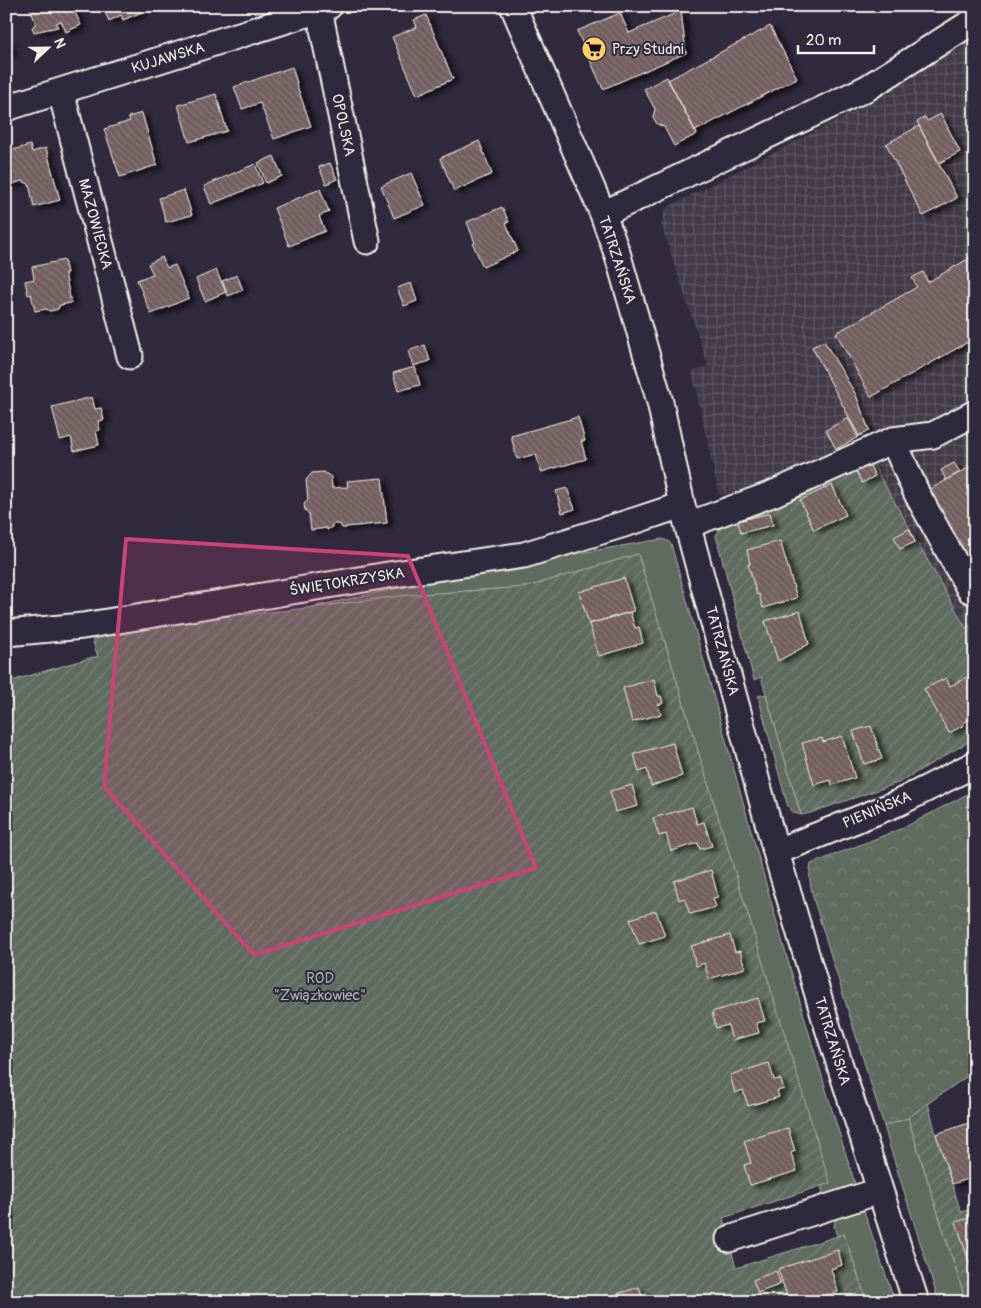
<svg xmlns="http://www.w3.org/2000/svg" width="981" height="1308" viewBox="0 0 981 1308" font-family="Pangolin,sans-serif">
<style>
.industrial{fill:url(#industrial-grid)}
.grass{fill:#606c61;stroke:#aaaea4}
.forest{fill:url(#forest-crowns);stroke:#aaaea4}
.garden{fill:url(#garden-furrows);stroke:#aaaea4}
.building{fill:url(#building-back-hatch);stroke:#f4f1e8;filter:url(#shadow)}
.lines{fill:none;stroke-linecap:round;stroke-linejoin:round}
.minor-casing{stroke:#f4f1e8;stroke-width:29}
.minor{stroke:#2f2a3d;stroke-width:25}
.marked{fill:#cc4377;fill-opacity:0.2;stroke:#cc4377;stroke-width:4;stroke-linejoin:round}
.labels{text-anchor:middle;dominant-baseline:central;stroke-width:4;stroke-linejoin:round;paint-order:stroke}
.poi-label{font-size:15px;fill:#f4f1e8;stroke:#2f2a3d;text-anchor:start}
.street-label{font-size:15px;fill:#f4f1e8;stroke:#2f2a3d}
.park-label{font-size:15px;fill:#b1b5ab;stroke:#2f2a3d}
</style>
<defs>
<pattern id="industrial-grid" width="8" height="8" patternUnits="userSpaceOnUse" patternTransform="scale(1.25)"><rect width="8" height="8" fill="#433a48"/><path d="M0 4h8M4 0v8" fill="none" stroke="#5f5762"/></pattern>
<pattern id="forest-crowns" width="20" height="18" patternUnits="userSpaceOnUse" patternTransform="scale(1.25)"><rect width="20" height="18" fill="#606c61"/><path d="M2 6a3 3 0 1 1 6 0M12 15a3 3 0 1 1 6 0" fill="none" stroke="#778178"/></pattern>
<pattern id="garden-furrows" width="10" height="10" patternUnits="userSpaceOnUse" patternTransform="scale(1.25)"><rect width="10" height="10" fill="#606c61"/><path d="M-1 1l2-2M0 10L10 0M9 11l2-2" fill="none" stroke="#778178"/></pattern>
<pattern id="building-back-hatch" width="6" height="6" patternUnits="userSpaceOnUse" patternTransform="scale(1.25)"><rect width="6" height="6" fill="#735e60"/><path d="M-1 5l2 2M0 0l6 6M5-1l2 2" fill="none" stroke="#887677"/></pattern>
<filter id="shadow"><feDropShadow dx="5.5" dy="3" stdDeviation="2.5" flood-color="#0009"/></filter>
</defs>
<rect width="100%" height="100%" fill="#2f2a3d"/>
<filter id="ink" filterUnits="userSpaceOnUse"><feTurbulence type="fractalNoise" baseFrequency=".02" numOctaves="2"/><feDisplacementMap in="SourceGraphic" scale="10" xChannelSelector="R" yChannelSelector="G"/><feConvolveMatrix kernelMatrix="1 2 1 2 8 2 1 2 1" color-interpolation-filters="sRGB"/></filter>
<g filter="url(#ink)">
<path class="industrial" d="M969 6H975V623L966 628 861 441 767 486 719 495 692 372 708 366 661 224 666 208 866 105 853 79Z"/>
<path class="grass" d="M662 539 668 541 671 544C732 759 789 976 857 1190L832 1199 823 1194 821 1186 829 1183 638 554 527 587 409 595 308 608 380 592 528 562Z
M766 694 801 815C793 813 790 811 787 804L758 696Z
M908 1118 966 1302H939L889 1144 884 1126Z
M863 1208 895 1302H867L844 1234 837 1236 834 1226 836 1217Z"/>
<path class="forest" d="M975 790V1071L934 1099 908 1118 884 1126 814 901C811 888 808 877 811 864L903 828Z"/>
<path class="garden" d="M868 455 966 628 975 623V738L898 783 810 813 801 815 761 677 754 680 716 536 723 522Z
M638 554 830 1183 723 1218 736 1268 844 1234 867 1302H6V673L8 682 93 657H98L89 630 308 608 409 595 527 587Z
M928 1103 936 1134 961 1212 975 1208V1216L956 1223 975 1279V1302H966L908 1118Z"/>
<path class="building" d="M29 6H72L81 25 66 32 61 21 56 23 58 27 34 32 32 27 36 24Z
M102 6H139L142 12 123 20 121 15 109 21Z
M681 11 686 53 603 89 577 31 620 13 629 33Z
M426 15 453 79 417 95 392 37 417 27 414 20Z
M770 26 797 78 695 131 668 80Z
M6 39 11 50V52L6 54Z
M292 67 297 83H296L311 126 274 139 260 103 242 109 234 87Z
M667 77 697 134 674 146 664 127 657 124 653 117 655 109 644 89Z
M216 94 227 131 189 142 178 105Z
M142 113 157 165 120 177 104 129 130 121 128 117Z
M941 114 960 152 939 163 917 122 925 117 927 121Z
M919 126 957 198 923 216 886 144Z
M479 141 492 174 454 191 440 158Z
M30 145 32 152 46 148 60 200 34 207 29 184 22 181 6 186V152Z
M274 156 282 176 266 183 258 163Z
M330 163 337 179 326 184 319 167Z
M255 164 263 183 211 204 204 186Z
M411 173 425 205 394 218 381 186Z
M320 189 329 212 319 216 325 231 289 246 274 208Z
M184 190 192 215 166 222 159 198Z
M502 207 509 222 506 223 518 251 483 267 473 244 475 243 467 222Z
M975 255V338L871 397 836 333 917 287 912 278 923 272 928 282Z
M162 257 167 268 175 265 189 298 151 314 137 280 153 274 148 264Z
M64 260 67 273H65L71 303 60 305 58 309 50 311 46 309 35 311 31 294 28 295 25 281 34 279 32 267Z
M216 270 226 292 205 301 196 279Z
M237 275 243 290 228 296 222 281Z
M411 283 417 301 404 306 397 288Z
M824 341 856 395 869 430 859 436 812 347Z
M425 345 430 361 413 366 408 351Z
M415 367 420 385 398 391 393 373Z
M92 397 95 409 101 408 104 420 98 421 100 430 96 431 99 445 74 451 71 437 60 440 52 407Z
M578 417 585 441H581L586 459 541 472 536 454 517 459 511 436Z
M848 418 858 437 836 449 826 430Z
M867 460 875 476 862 483 854 467Z
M954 463 960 472 946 480 941 470Z
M975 464V552L958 562 920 495Z
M324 472 331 477 332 488 348 487 347 481 382 478 387 523 346 527V528H342L340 524H332V527L327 530V528L311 530 309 514 305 510 304 504 308 500 306 480 312 473Z
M832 485 846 515 814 530 800 500Z
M567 488 575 509 562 513 556 491Z
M770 513 773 525 741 533 738 521Z
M909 529 915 542 900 549 894 537Z
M780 541 797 598 763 608 759 594 757 595 748 564H750L747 550Z
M624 578 634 611 589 624 579 592Z
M800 611 809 644 778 661 765 621Z
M630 612 635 628 639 627 643 643 599 656 589 624Z
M971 675 975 683V716L963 723 964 725 949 733 924 689 946 678 950 686Z
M654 679 658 696H661L663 703 658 705 661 714 632 722 623 688Z
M871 726 882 759 864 764 853 731Z
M842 736 855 778 832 785 831 780 814 785 802 743 822 738 823 742Z
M673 743 682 776 651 786 647 769 639 772 634 754Z
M632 785 638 806 615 812 610 791Z
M692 807 697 824 704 822 712 846 700 849 698 843 671 851 666 834 659 836 653 818Z
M711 870 718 897 713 898 716 907 690 914 684 898 679 900 674 881Z
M656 911 665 936 639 944 630 919Z
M730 935 735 952 740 951 745 968 709 979 704 963 696 966 691 946Z
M758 998 765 1021 756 1023 759 1033 732 1040 728 1025 716 1028 712 1012Z
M769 1063 774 1080 780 1079 784 1089 777 1091 779 1097 748 1106 743 1090 735 1093 730 1075Z
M975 1121V1177L952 1184 936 1134Z
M788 1128 795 1151 791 1153 797 1171 750 1185 744 1165 751 1163 744 1141Z
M975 1216V1279L956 1222Z
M838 1250 842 1265 831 1269 838 1292 806 1302H789L778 1269Z
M776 1271 781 1284 758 1293 753 1280Z
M639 1287 644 1302H593Z"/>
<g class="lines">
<defs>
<path id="minor" d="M513 6 603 214 618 256 660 402 682 505 776 852 826 1022 916 1302
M319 10 367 241
M61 92 130 356
M6 108 319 10 329 6
M603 214 867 88 975 20
M893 440 917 494 970 590 975 588
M688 525 772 494 893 440 933 435 975 413
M6 633 83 626 388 575 524 555 637 520 682 505
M776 852 898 803 975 764
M729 1239 879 1191"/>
</defs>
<use href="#minor" class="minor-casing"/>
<use href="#minor" class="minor"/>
</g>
</g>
<path class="marked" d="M126 539 408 556 536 868 254 955 104 787Z"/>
<defs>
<symbol id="supermarket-disc" viewBox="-11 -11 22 22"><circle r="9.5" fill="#ffd166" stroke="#2f2a3d"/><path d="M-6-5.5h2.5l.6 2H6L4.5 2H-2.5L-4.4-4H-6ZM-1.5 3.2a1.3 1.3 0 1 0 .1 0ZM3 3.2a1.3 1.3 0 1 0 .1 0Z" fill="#111"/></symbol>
</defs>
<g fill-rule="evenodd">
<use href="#supermarket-disc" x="580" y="35" width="28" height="28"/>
</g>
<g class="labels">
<g class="poi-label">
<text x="612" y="49">Przy Studni</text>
</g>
<g class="street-label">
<text transform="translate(168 58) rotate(-17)">KUJAWSKA</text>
<text transform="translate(343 125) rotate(78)">OPOLSKA</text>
<text transform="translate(95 224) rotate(75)">MAZOWIECKA</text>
<text transform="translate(617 260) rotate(72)">TATRZAŃSKA</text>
<text transform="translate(347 582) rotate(-9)">ŚWIĘTOKRZYSKA</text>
<text transform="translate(722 651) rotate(75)">TATRZAŃSKA</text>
<text transform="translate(877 810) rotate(-23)">PIENIŃSKA</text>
<text transform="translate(832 1041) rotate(73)">TATRZAŃSKA</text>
</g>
<g class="park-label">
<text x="320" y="978">ROD<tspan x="320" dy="17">"Związkowiec"</tspan></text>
</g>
</g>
<rect width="981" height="1308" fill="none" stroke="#2f2a3d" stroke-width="25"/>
<rect x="12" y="12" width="956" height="1283" fill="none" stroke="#f4f1e8" stroke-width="2" filter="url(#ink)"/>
<g transform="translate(48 48) rotate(68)" stroke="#2f2a3d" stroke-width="4" paint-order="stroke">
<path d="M0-4L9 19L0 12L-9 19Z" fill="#f4f1e8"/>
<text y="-8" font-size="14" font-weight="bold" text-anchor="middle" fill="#f4f1e8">N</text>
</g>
<path d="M798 45v8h76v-8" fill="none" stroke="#f4f1e8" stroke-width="2.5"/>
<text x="806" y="45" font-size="15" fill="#f4f1e8" stroke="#2f2a3d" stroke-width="4" paint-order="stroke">20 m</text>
</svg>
